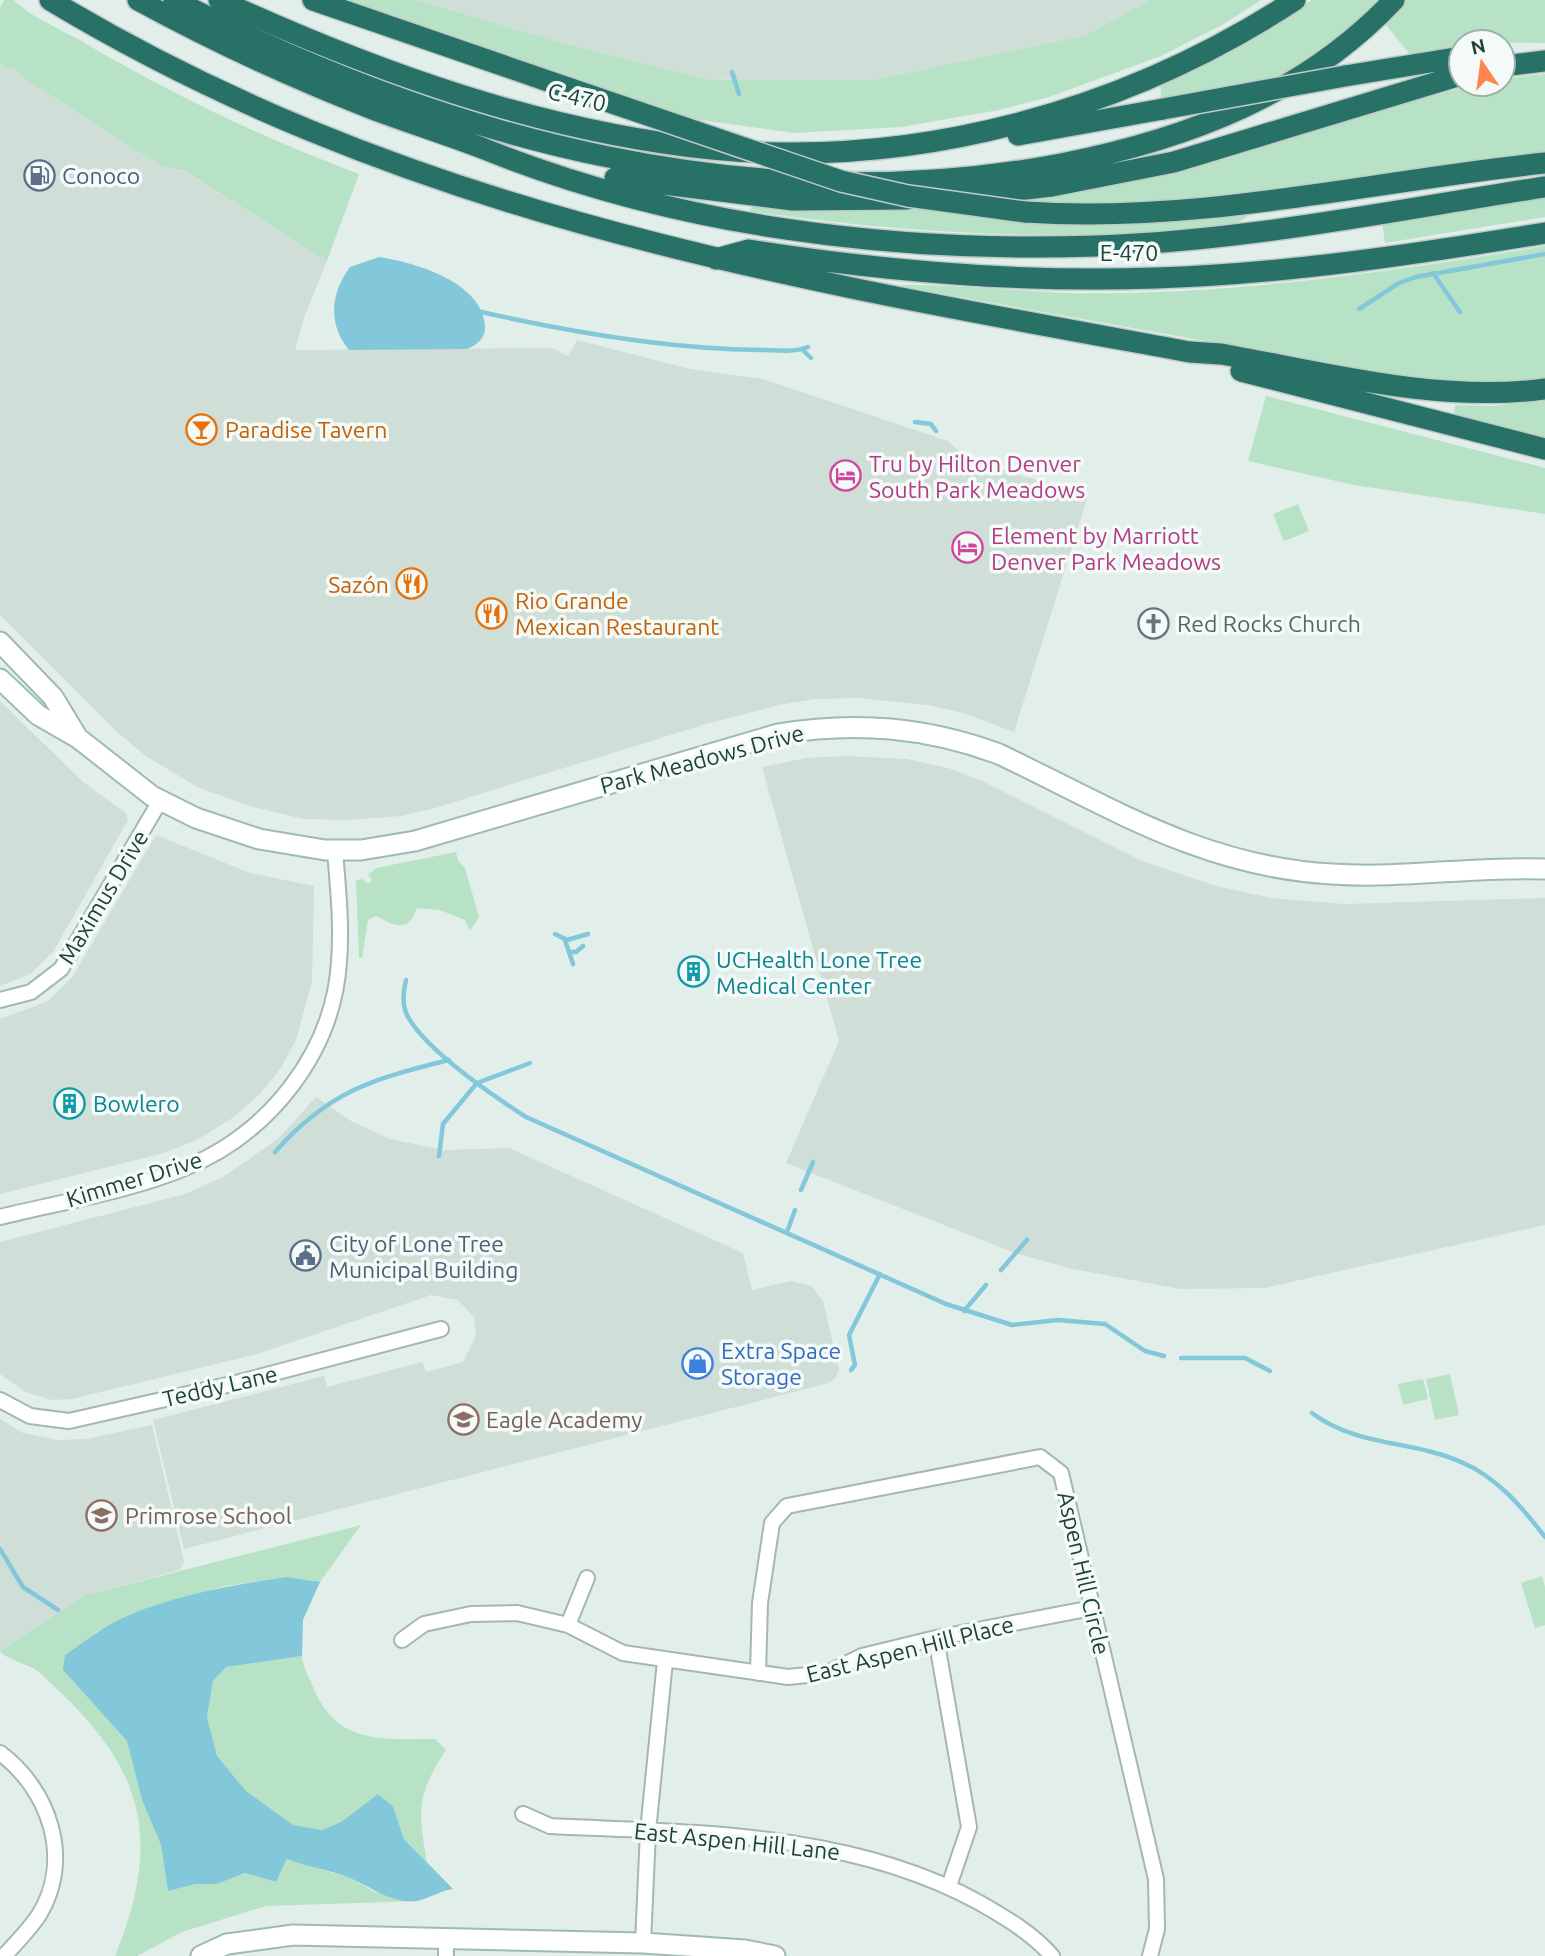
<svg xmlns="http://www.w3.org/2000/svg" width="1545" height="1956" viewBox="0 0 1545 1956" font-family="Ubuntu,sans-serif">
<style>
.built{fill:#d0ded8}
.green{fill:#b8e2c5}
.water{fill:#83c7da}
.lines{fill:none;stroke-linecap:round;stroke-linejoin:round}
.stream{stroke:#83c7da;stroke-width:4.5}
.street-casing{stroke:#a4b7b1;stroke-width:18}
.secondary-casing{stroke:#9ebbb2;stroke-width:23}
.highway-casing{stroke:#c0cac8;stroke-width:24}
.street{stroke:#fff;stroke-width:14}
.secondary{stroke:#fff;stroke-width:19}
.highway{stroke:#277166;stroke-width:21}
.highway-bridge-casing{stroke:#c0cac8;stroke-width:24;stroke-linecap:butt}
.highway-bridge{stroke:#277166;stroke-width:21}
.labels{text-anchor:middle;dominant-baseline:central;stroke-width:7;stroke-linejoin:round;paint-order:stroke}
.street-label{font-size:23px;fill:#1f413a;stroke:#f3faf7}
.service-label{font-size:23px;fill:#4e5e75;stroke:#f3faf7;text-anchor:start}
.food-label{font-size:23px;fill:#c56008;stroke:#f3faf7;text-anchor:start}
.hotel-label{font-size:23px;fill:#b23c85;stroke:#f3faf7;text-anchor:start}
.worship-label{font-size:23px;fill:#5b616d;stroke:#f3faf7;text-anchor:start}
.culture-label{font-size:23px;fill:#0d838f;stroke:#f3faf7;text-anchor:start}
.shop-label{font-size:23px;fill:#366cbe;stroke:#f3faf7;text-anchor:start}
.education-label{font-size:23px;fill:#785e54;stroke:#f3faf7;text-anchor:start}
</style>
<rect width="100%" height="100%" fill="#e2eee9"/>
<path class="built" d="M417 0H1150L1086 35 1058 41 873 80 772 81 705 79 545 38Z
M0 63 10 70 13 67 22 77 161 166 182 170 327 261 303 320 295 350 552 348 568 356 577 340 690 369 763 379 948 441 968 459 1088 496 1014 732 960 712 927 705 858 698 815 699 779 705 706 724 435 808 401 816 350 820 303 819 250 806 197 787 146 756 118 733 0 615Z
M0 701 83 782 126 813 128 820 53 952 30 974 0 986Z
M845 756 907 759 948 768 982 781 1142 861 1216 886 1271 898 1344 904 1545 898V1225L1264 1288 1181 1289 1073 1269 1015 1253 786 1163 839 1041 762 767 806 758Z
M156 835 250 873 314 886 312 982 296 1040 281 1068 259 1095 231 1119 195 1141 160 1154 0 1194V1019L48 1001 73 976Z
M316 1097 351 1121 390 1139 443 1150 509 1148 743 1253 752 1290 791 1281 811 1286 823 1301 839 1369 836 1377 829 1383 184 1549 153 1420 324 1376 327 1387 422 1362 426 1372 463 1362 476 1336 474 1317 458 1300 431 1295 257 1354 72 1399 52 1400 25 1392 0 1374V1242L185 1194 223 1177 278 1139Z
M0 1419 23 1433 59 1440 86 1439 152 1425 184 1562 180 1570 86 1595 0 1651Z"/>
<path class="green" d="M4 0H14C29 16 58 28 78 39 167 92 262 138 359 174L327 261 183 170 161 166 22 77 13 67 10 70 0 63V8Z
M340 0H417L545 38 705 79 727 80H873L1058 41 1086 35 1150 0H1261L1222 25 1161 56 1049 97 999 110 901 127 794 133 678 117Z
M1312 0H1383C1315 63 1255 101 1163 117L1160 84 1238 47Z
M1405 0H1545V43L1461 42V48L1410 55 1384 22Z
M1545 74V154C1444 166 1342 183 1243 192L1244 196 1116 206 1002 201 1339 121 1476 84H1503V79Z
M1545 197V217L1385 243 1382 223Z
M752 205 1246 212 1247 217C1225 233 1185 230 1159 232 1019 240 889 231 750 211Z
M1545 246V379L1487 384 1422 380 900 286C907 282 1041 292 1063 293 1226 296 1385 273 1545 246Z
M1266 396 1545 468V514L1354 485 1248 461Z
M1545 401V441L1454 417 1455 405 1493 406Z
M1298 504 1309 531 1284 541 1273 514Z
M456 852 458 861 465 868 479 917 470 931 465 920 440 910 417 908C407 936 393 924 376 916L368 920 362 958H359L356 880 362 879 368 884 372 880 368 875 376 868Z
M1450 1374 1459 1415 1435 1420 1426 1379Z
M1423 1379 1428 1399 1403 1405 1398 1384Z
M361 1525 320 1582 286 1577 225 1586 128 1615 94 1634 63 1670 127 1741 142 1800 161 1845 168 1891 196 1884H217L245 1873 276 1882 287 1859 350 1878 375 1892 417 1901 266 1906 182 1932 137 1956H115C161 1843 147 1773 56 1688 50 1683 43 1675 36 1670 26 1663 7 1660 0 1651L86 1595Z
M1542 1576 1545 1587V1625L1535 1628 1521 1583Z
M302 1656C303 1667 309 1677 313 1687 337 1745 381 1739 435 1739L446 1750C416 1796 418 1810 427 1862L404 1839 393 1806 378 1794 341 1822 322 1830 292 1825 246 1791 217 1756 207 1717 213 1681 226 1667Z"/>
<path class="water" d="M379 257C417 263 481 282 485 325 486 338 477 345 467 349L349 350C328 324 330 294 350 267Z
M286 1577 320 1582 303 1620 302 1656 226 1667 213 1681 207 1717 217 1756 246 1791 293 1825 322 1830 341 1822 378 1794 393 1806 404 1839 453 1889C439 1891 428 1899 417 1901 392 1904 371 1887 350 1878 330 1870 308 1867 287 1859L276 1882 245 1873 217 1884H196L168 1891 161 1845 142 1800 127 1741 63 1670 65 1655C86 1641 105 1625 129 1615 179 1594 233 1585 286 1577Z"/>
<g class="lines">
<path class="stream" d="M732 72 739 94
M1433 273 1460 312
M1359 309 1399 283 1416 277 1545 254
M477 311C569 332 666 349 760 350 775 350 794 353 808 347
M802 349 811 358
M915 422 931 424 936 431
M555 934 567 940 588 934
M565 940 573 964
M569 952H576L583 946
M406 980C403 992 402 1006 408 1017 428 1052 492 1095 526 1117L946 1304 1012 1325 1058 1320 1105 1324 1145 1351 1164 1356
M275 1152C329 1091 372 1079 449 1060
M439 1156 443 1124 477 1083 530 1063
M801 1190 813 1162
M787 1232 795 1210
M1001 1270 1027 1240
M964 1311 986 1285
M1181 1358H1245L1270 1371
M851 1370 855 1365 849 1335 880 1274
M1312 1413C1357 1447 1412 1440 1461 1462 1497 1477 1522 1507 1545 1537
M0 1549 23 1587 58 1610"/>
<defs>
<path id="street" d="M0 1000 31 992 61 969 160 801
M0 1217C61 1202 127 1192 185 1168 268 1134 333 1054 339 962 342 925 338 888 335 851
M0 1400 30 1416 69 1421 236 1383 441 1329
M568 1625 587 1578
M936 1638 969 1827 949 1886
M402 1640 424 1624 471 1614 517 1613 568 1625 623 1653 788 1677 827 1673 862 1656 936 1638 1092 1608
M758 1673 760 1603 772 1523 787 1506 1040 1457 1061 1473 1156 1879 1157 1929 1150 1956
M0 1753C50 1790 73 1860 39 1915 29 1930 16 1943 4 1956
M523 1814 550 1826C695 1833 850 1831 980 1903 1006 1918 1032 1933 1052 1956
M446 1938V1956
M643 1943 648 1831 665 1661"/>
<path id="secondary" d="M0 642 53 697 76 735
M0 679 38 715 78 738 152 796 196 818 259 839 325 850H361L415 841 778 734C856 721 926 727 999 754 1112 808 1204 867 1332 874 1403 879 1474 866 1545 869
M201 1956 227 1944 293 1935 643 1943 745 1950 775 1956"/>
<path id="highway" d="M50 0C409 216 786 278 1190 352L1221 354C1327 373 1437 403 1545 389
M138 0C213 41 291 77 370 108 409 123 449 135 487 150 677 226 892 253 1096 246 1247 241 1396 210 1545 187
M174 0C448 140 753 222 1061 164 1188 139 1304 95 1394 0
M219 0C373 71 542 132 712 149 915 169 1124 112 1295 0
M313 0 574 90
M1503 66 1545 61
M1345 76 1461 57
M1018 135 1163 109
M615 178 793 200 907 199
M949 198 1052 186 1174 162 1461 75
M1025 212C1201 224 1371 181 1545 163
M716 259 749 250C883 271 1019 283 1156 278 1286 274 1416 254 1545 233
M1241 371 1545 449"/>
</defs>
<use href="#street" class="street-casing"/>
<use href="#secondary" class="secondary-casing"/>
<use href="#highway" class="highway-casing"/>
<use href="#street" class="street"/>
<use href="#secondary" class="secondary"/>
<use href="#highway" class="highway"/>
<defs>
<path id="highway-bridge" d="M574 90 841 181 908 196 1025 212
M1163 109 1345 76"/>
</defs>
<use href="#highway-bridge" class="highway-bridge-casing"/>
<use href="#highway-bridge" class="highway-bridge"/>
</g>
<defs>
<symbol id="fuel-ring" viewBox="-11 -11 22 22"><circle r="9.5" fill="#f3faf7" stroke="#5c6f8a" stroke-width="1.5"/><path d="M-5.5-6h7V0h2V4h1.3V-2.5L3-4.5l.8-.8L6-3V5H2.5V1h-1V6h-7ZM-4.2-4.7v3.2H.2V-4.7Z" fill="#5c6f8a"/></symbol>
<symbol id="bar-ring" viewBox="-11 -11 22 22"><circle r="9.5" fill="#f3faf7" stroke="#e8710a" stroke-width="1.5"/><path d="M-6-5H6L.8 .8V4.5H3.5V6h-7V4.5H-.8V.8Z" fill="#e8710a"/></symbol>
<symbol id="hotel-ring" viewBox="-11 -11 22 22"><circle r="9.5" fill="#f3faf7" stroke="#d1479c" stroke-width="1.5"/><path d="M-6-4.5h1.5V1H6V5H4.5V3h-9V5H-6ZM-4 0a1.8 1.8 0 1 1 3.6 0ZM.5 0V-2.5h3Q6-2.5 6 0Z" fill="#d1479c"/></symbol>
<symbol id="restaurant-ring" viewBox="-11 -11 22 22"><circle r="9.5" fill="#f3faf7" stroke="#e8710a" stroke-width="1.5"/><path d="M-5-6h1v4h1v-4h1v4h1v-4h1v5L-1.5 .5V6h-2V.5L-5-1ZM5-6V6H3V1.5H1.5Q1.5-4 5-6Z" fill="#e8710a"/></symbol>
<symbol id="church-ring" viewBox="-11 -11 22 22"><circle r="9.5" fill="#f3faf7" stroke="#6b7280" stroke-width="1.5"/><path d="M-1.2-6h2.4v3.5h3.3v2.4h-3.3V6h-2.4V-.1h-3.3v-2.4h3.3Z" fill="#6b7280"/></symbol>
<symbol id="building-ring" viewBox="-11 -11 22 22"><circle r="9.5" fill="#f3faf7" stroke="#0f9aa8" stroke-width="1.5"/><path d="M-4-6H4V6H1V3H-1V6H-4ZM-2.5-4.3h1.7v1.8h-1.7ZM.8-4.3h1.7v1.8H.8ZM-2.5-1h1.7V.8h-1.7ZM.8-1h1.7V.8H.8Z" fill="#0f9aa8"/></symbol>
<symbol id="civic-ring" viewBox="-11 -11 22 22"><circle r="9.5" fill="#f3faf7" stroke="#5c6f8a" stroke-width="1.5"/><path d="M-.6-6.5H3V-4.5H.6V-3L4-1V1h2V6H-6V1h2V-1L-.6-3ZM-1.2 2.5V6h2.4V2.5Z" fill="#5c6f8a"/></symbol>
<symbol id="shop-ring" viewBox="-11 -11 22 22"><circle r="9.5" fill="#f3faf7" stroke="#3f7fe0" stroke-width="1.5"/><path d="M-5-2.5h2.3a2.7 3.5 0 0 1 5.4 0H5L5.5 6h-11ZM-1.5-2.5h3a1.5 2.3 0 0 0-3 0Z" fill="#3f7fe0"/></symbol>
<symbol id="school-ring" viewBox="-11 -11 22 22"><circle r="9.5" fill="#f3faf7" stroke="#8d6e63" stroke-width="1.5"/><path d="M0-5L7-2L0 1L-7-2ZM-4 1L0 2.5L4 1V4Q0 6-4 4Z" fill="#8d6e63"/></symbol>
</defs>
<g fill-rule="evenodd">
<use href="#fuel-ring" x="22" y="158" width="35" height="35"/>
<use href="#bar-ring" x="184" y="412" width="35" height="35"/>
<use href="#hotel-ring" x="828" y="458" width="35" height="35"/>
<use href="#hotel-ring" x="950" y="530" width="35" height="35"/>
<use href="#restaurant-ring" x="394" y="566" width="35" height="35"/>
<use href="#restaurant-ring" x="474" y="596" width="35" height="35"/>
<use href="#church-ring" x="1136" y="606" width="35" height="35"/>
<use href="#building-ring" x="676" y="954" width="35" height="35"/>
<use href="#building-ring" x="52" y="1086" width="35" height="35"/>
<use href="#civic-ring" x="288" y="1238" width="35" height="35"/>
<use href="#shop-ring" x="680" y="1346" width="35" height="35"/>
<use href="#school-ring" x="446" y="1402" width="35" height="35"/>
<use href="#school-ring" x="84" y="1498" width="35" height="35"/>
</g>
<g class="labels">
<g class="street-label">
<text transform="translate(577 97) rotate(13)">C-470</text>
<text x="1129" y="252">E-470</text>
<text transform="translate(702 759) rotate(-15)">Park Meadows Drive</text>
<text transform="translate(103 897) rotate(-59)">Maximus Drive</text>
<text transform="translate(134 1179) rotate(-17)">Kimmer Drive</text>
<text transform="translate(220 1386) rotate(-13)">Teddy Lane</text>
<text transform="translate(1084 1573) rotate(77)">Aspen Hill Circle</text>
<text transform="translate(910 1649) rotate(-14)">East Aspen Hill Place</text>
<text transform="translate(737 1841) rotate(6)">East Aspen Hill Lane</text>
</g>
<g class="service-label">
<text x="62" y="175">Conoco</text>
<text x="329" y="1243">City of Lone Tree<tspan x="329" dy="26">Municipal Building</tspan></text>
</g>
<g class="food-label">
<text x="225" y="429">Paradise Tavern</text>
<text x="389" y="584" text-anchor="end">Sazón</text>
<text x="515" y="600">Rio Grande<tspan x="515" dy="26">Mexican Restaurant</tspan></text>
</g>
<g class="hotel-label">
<text x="869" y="463">Tru by Hilton Denver<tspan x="869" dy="26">South Park Meadows</tspan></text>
<text x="991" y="535">Element by Marriott<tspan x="991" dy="26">Denver Park Meadows</tspan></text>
</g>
<g class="worship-label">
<text x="1177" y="623">Red Rocks Church</text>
</g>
<g class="culture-label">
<text x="716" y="959">UCHealth Lone Tree<tspan x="716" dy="26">Medical Center</tspan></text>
<text x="93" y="1103">Bowlero</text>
</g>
<g class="shop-label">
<text x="721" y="1350">Extra Space<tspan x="721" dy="26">Storage</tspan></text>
</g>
<g class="education-label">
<text x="486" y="1419">Eagle Academy</text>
<text x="125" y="1515">Primrose School</text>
</g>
</g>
<g transform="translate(1482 63) rotate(347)"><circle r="33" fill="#f3faf7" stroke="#9eb0ab" stroke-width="2"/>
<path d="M0-5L12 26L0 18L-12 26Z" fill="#ff844e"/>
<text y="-10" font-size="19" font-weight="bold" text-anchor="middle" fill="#1f413a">N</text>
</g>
</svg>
